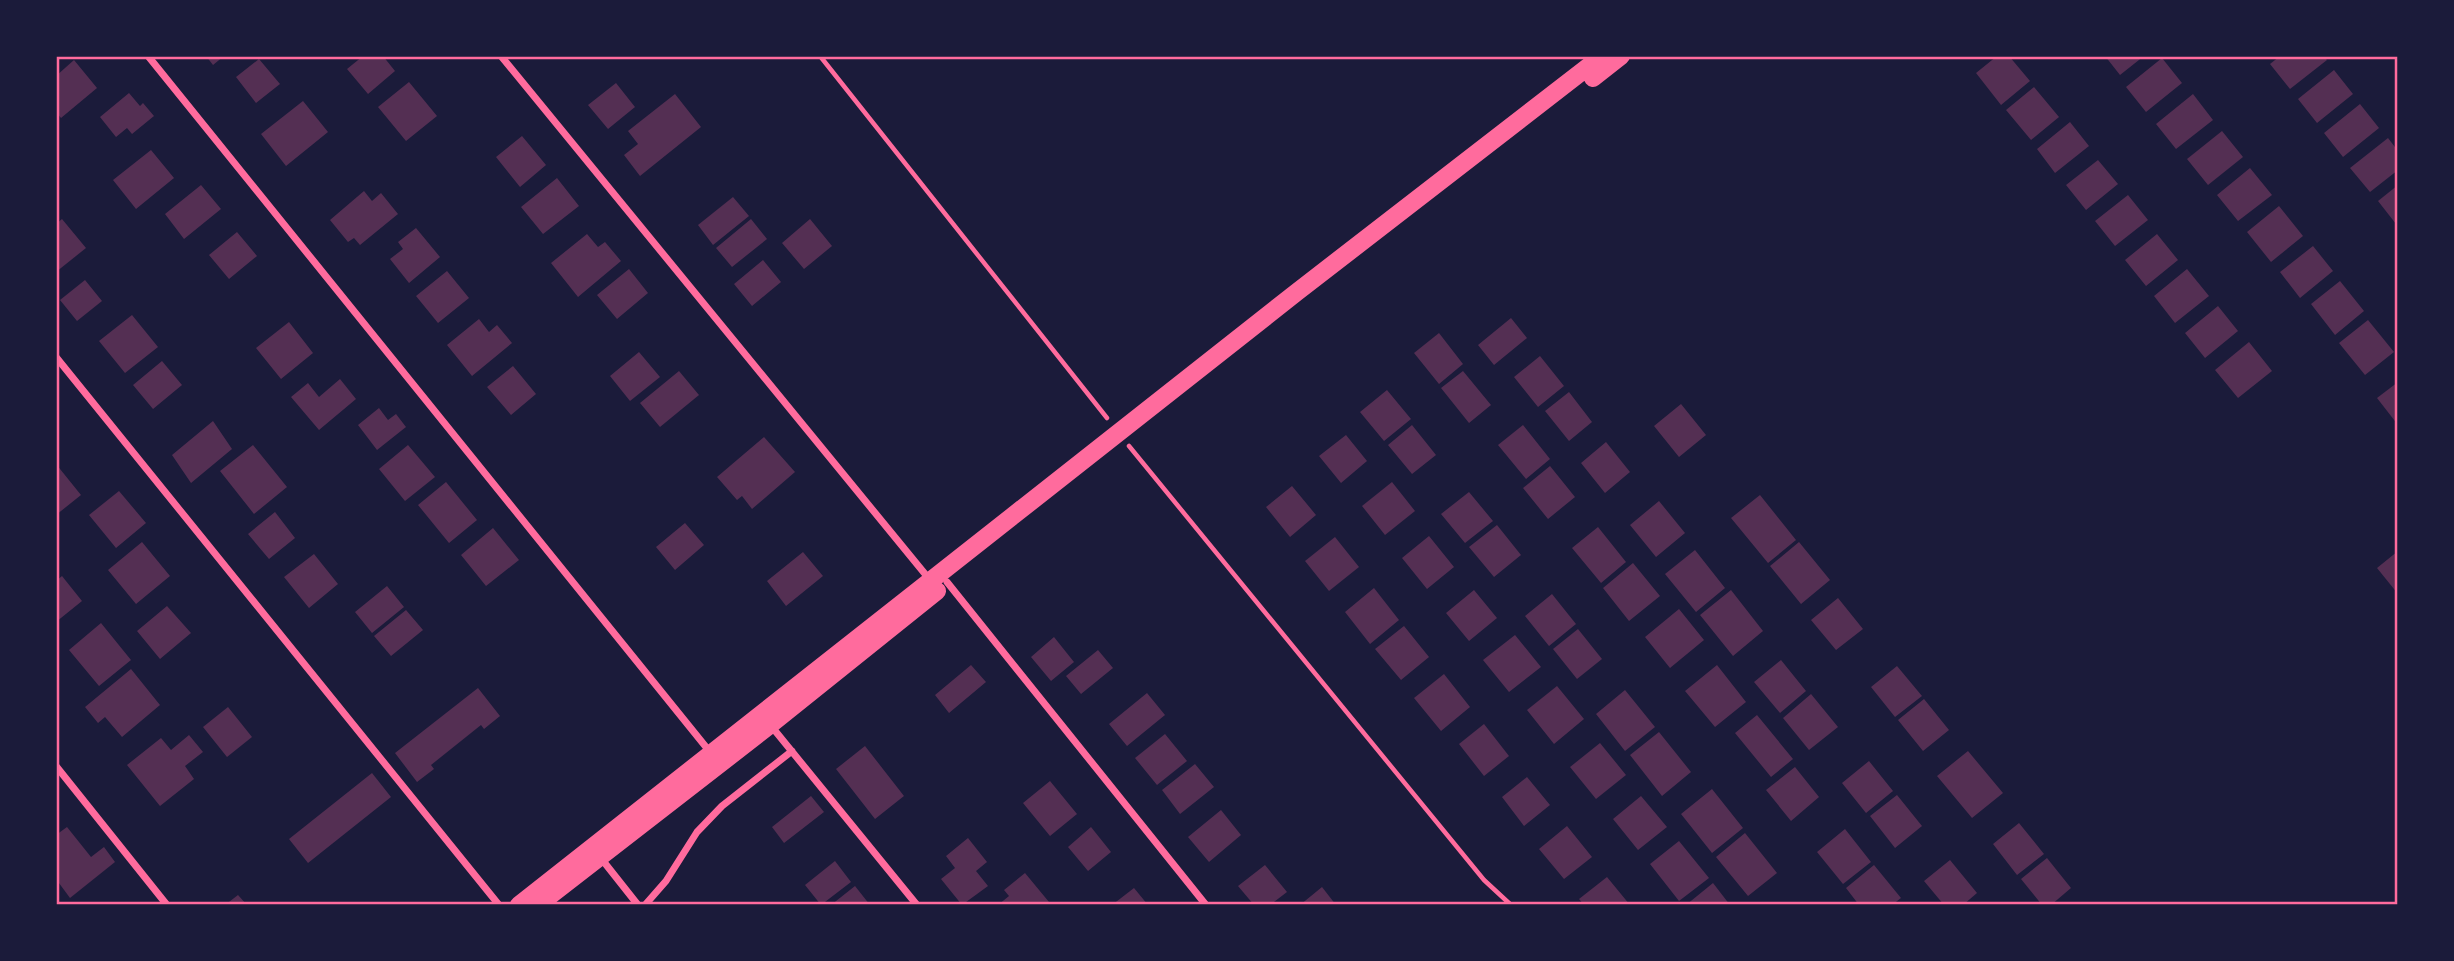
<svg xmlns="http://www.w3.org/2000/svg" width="2454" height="961" viewBox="0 0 2454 961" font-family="Inter,sans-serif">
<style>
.building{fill:#542f53}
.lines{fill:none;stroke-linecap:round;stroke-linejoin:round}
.path{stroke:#ff6b9d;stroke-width:4.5}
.minor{stroke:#ff6b9d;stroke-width:7}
.primary{stroke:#ff6b9d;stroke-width:18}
.neatline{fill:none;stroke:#ff6b9d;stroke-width:2.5}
</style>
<rect width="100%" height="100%" fill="#1b1b3a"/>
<path class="building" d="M206 56H224L213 65Z
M363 56H383L395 71 368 94 347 69Z
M1997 56H2009L2030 81 2001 105 1976 73Z
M2105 56H2144L2120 75Z
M2280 56H2323L2327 60 2290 89 2270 64Z
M2162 58 2182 83 2146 112 2126 87Z
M259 59 280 84 256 103 236 77Z
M74 60 97 88 61 118 56 112V76Z
M2334 70 2353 94 2317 123 2298 99Z
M409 82 437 116 406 141 378 107Z
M616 83 635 107 608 129 588 105Z
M2034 87 2059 117 2031 140 2006 110Z
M129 93 140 106 143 103 154 116 132 134 127 128 116 137 100 117Z
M675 94 701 127 640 176 624 155 638 144 628 131Z
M2193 94 2213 120 2176 149 2156 124Z
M303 101 328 132 286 166 261 134Z
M2360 104 2379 128 2343 157 2324 133Z
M2070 122 2089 146 2055 173 2037 149Z
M2222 131 2243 157 2208 185 2187 159Z
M522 136 546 165 520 187 496 157Z
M2388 138 2398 151V170L2370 192 2350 168Z
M151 150 174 178 136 209 113 180Z
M2098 160 2118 184 2086 210 2066 185Z
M2250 168 2272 195 2238 221 2217 195Z
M557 178 579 206 543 234 521 207Z
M201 185 221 209 184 239 165 214Z
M2398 185V222L2396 224 2378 201Z
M364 191 372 201 381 193 398 214 360 245 354 238 348 242 330 220Z
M2128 195 2148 220 2115 246 2095 221Z
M733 197 749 216 713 245 698 225Z
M2279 206 2303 236 2271 262 2247 232Z
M62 219 86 248 56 272V224Z
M751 219 767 239 732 267 716 248Z
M810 219 832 246 804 269 782 243Z
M416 228 440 257 409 283 390 259 403 249 398 242Z
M237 232 257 256 229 279 209 255Z
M587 234 598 247 605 242 621 261 578 297 551 263Z
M2157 234 2178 260 2146 286 2125 260Z
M2313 246 2333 271 2300 298 2280 272Z
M763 260 781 282 752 306 734 284Z
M629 269 648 293 617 319 597 295Z
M2187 269 2209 296 2175 323 2154 296Z
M447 271 469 298 438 323 416 296Z
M85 280 102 301 77 321 60 300Z
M2340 281 2364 311 2335 335 2311 304Z
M2218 306 2238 331 2205 358 2185 333Z
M132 315 158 347 125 373 99 341Z
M1511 318 1527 338 1494 365 1478 345Z
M479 319 489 332 497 325 512 343 472 376 447 345Z
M2368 320 2394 352 2365 375 2339 343Z
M289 322 313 353 281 379 256 348Z
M1439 333 1463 364 1439 384 1414 353Z
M2249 342 2272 371 2238 398 2215 370Z
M639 352 660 377 630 401 610 376Z
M1540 356 1564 386 1538 407 1514 377Z
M162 361 182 385 153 409 133 385Z
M513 366 536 394 511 415 487 387Z
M679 371 699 395 660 427 640 403Z
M1463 371 1491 405 1469 423 1441 388Z
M340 379 356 399 319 430 291 397 308 383 319 397Z
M2398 382V425L2377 398Z
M1387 390 1411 419 1384 441 1360 412Z
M1569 392 1592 422 1569 441 1545 411Z
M1681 404 1706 435 1679 457 1654 426Z
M379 408 388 420 396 414 406 427 377 450 358 425Z
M213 421 232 449 191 483 172 455Z
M1412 425 1436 455 1412 474 1388 445Z
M1523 425 1550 459 1526 479 1498 445Z
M1346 435 1367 461 1341 483 1319 456Z
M764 437 795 472 752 509 742 496 737 500 717 477Z
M1606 442 1630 472 1605 493 1581 463Z
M253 445 287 487 254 514 220 471Z
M408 445 435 477 405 501 379 469Z
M56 464 81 495 56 515Z
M1550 466 1575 497 1548 519 1523 488Z
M446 482 477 520 449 543 418 505Z
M1392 482 1415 511 1385 535 1362 506Z
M1292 486 1316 515 1290 537 1266 507Z
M119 491 146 523 116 548 89 515Z
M1469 492 1493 521 1465 543 1441 514Z
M1760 495 1796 540 1768 563 1731 518Z
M1659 501 1685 533 1656 557 1630 525Z
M275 512 295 538 269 559 248 534Z
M685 523 704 545 675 570 656 547Z
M1497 525 1521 555 1494 577 1469 547Z
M1598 527 1626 562 1601 583 1572 548Z
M493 528 519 560 486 586 461 555Z
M1429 536 1454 567 1427 589 1402 558Z
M1335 537 1359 567 1329 591 1305 561Z
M142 542 170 576 136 604 108 570Z
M1799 542 1830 580 1801 604 1770 566Z
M1695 550 1725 588 1696 612 1665 574Z
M2398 551V594L2377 568Z
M803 552 823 576 786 606 767 581Z
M314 554 338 584 309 608 284 577Z
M1633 563 1660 596 1629 621 1603 588Z
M62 576 82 601 56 622V581Z
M387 586 404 607 372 633 355 612Z
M1374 588 1399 620 1370 644 1345 612Z
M1474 590 1497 618 1469 641 1446 613Z
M1731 590 1763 631 1733 656 1700 615Z
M1552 594 1576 624 1549 646 1525 616Z
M1838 598 1863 629 1836 650 1811 620Z
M167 606 191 633 160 659 137 631Z
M1679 609 1704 640 1670 668 1645 637Z
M406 610 423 630 391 656 374 636Z
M101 623 131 660 99 686 69 650Z
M1404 626 1429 657 1401 680 1375 649Z
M1578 629 1602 659 1577 679 1553 649Z
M1515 635 1541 667 1509 692 1483 660Z
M1054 637 1074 662 1051 681 1031 657Z
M1098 650 1113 668 1081 694 1066 676Z
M1781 660 1806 691 1780 713 1754 682Z
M971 665 986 682 949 713 935 695Z
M1717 665 1746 702 1715 727 1685 691Z
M1897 666 1922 696 1895 717 1871 687Z
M131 669 160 705 122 737 105 717 98 723 85 707Z
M1444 674 1470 707 1441 731 1414 698Z
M1557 686 1584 719 1554 744 1527 710Z
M478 688 500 716 484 729 481 725 431 765 434 769 417 782 395 753Z
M1625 690 1655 727 1625 751 1596 714Z
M1147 693 1165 715 1127 746 1109 724Z
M1811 694 1838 727 1809 750 1783 718Z
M1924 699 1949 730 1923 751 1898 720Z
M228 707 252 737 227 757 203 727Z
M1757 715 1793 759 1771 777 1735 733Z
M1484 724 1509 756 1484 776 1459 744Z
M1659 732 1691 772 1662 796 1630 755Z
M1165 734 1187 761 1157 785 1135 758Z
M189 735 203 752 185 766 194 779 160 806 127 765 161 738 171 750Z
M1600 743 1626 775 1596 799 1570 767Z
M865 746 904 796 875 819 836 769Z
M1968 751 2003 793 1972 818 1937 776Z
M1869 761 1893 791 1866 813 1842 783Z
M1195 764 1214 787 1180 814 1162 790Z
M1795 767 1819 797 1791 821 1766 790Z
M372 773 391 797 308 863 289 839Z
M1527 777 1550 805 1524 826 1502 797Z
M1050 781 1077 814 1050 836 1023 803Z
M1712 789 1743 828 1712 853 1681 814Z
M1897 795 1922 826 1895 848 1870 816Z
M811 796 824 812 784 843 772 827Z
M1641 796 1667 827 1638 850 1613 819Z
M1221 810 1241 835 1209 862 1188 837Z
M2019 823 2044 854 2017 875 1993 844Z
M1567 826 1592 857 1564 879 1539 849Z
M67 827 91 857 104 847 115 862 70 898 56 879V835Z
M1091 827 1111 852 1088 871 1068 847Z
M1845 829 1871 862 1843 884 1817 852Z
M1745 833 1777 873 1748 896 1716 857Z
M968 838 987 862 976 871 988 886 962 905 941 879 955 868 946 856Z
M1679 841 1709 878 1679 901 1650 864Z
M2047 858 2071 888 2051 905H2042L2021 879Z
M1950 860 1977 893 1963 905H1944L1924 881Z
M835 861 851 882 821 905 805 885Z
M1265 865 1287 892 1270 905H1254L1238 886Z
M1874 865 1901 898 1892 905H1859L1846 888Z
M1025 873 1049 902 1045 905H998L1009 896 1004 890Z
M1607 877 1630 905H1584L1579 899Z
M1713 883 1730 905H1686Z
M855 886 870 905H831Z
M1322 887 1336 905H1300Z
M1134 888 1148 905H1112Z
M238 895 247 905H225Z"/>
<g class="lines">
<path class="path" d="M820 56 1107 418
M1129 446 1484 880 1511 905"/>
<path class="minor" d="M148 56 710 752
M501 56 930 580
M56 357 499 905
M947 582 1206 905
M772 727 917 905
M56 766 167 905
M600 857 638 905
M645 905 666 881 697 832 722 806 792 751"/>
<path class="primary" d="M1593 78 1621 56
M519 905 1297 292 1602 56
M538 905 770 725 937 591"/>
</g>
<rect width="2454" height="961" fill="none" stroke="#1b1b3a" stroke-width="116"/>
<rect x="58" y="58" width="2338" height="845" class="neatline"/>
</svg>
